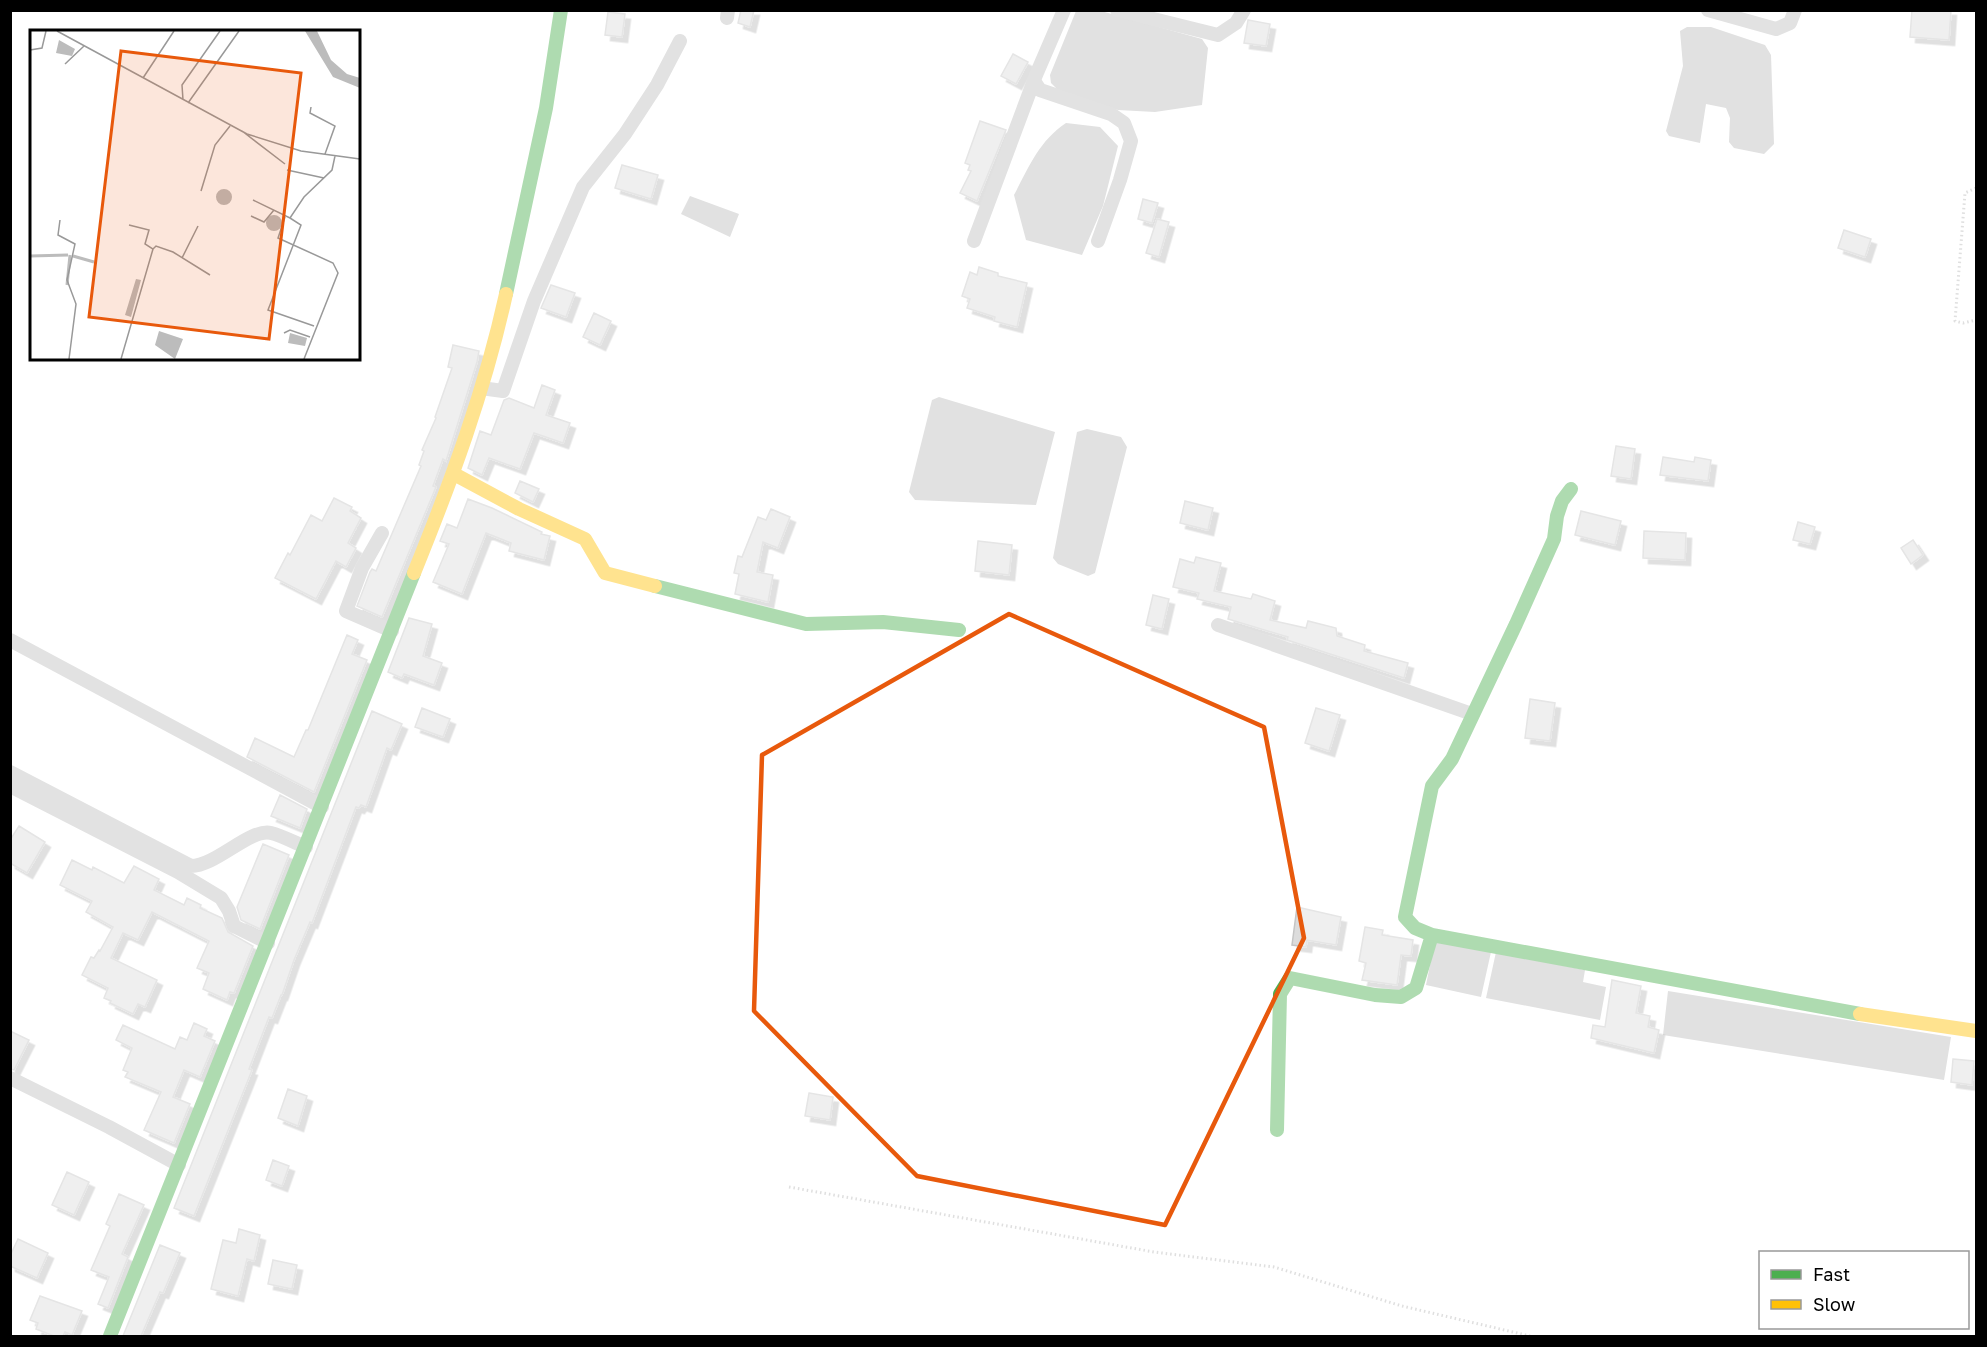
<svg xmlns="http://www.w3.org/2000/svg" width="1987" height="1347" viewBox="0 0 1987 1347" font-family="'Golos Text',sans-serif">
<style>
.water{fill:#bcbcbc}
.building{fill:#dcdcdc;stroke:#c5c5c5;stroke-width:1.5;filter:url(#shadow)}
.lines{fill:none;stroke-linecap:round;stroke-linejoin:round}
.path{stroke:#b8b8b8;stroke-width:3;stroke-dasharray:1.5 3;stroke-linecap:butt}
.street{stroke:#bebebe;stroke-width:14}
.fast{stroke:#4caf50;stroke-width:14}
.slow{stroke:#ffc107;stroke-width:14}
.marked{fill:none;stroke:#e8590c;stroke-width:4.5;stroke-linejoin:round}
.inset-river{fill:none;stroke:#bcbcbc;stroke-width:3}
.inset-road{fill:none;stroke:#999;stroke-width:1.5}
.view{fill:#e8590c;fill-opacity:0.15;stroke:#e8590c;stroke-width:3}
.inset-edge{fill:none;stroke:#000;stroke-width:3}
</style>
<defs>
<filter id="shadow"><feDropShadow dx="5.5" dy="5.5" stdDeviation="0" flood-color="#0004"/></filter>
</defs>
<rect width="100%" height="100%" fill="#fff"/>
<path class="water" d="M1076 11H1101L1202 39 1208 48 1202 105 1155 112 1118 110 1059 91 1051 83 1050 75Z
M1687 27H1711L1765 45 1771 55 1774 144 1764 154 1734 148 1729 142 1730 118 1726 108 1706 104 1700 143 1669 136 1666 131 1683 66 1680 31Z
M1066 123 1100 127 1118 146 1103 206 1082 255 1026 240 1014 195C1029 167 1039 141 1066 123Z
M690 196 739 214 730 237 681 214Z
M939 397 1055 432 1036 505 915 500 909 492 932 400Z
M1087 429 1121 437 1127 447 1095 573 1088 576 1058 564 1053 558 1077 432Z
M1435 940 1491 952 1481 997 1426 985Z
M1496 952 1585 970 1583 982 1606 987 1600 1020 1486 998Z
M1668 991 1951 1037 1944 1080 1663 1035Z"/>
<path class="building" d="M741 10H754L750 27 738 23Z
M1912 10H1951L1949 40 1910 37Z
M608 12 625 14 622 37 605 35Z
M1248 20 1270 24 1266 46 1244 43Z
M1013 54 1028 62 1016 84 1001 76Z
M980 121 1006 130 977 201 960 193 971 171 968 170 970 165 965 163Z
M622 165 658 175 651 199 615 188Z
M1143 199 1158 203 1152 223 1138 219Z
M1157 219 1169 222 1159 257 1146 253Z
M1844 230 1871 239 1865 257 1838 248Z
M979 267 998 273V276L1027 283 1017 327 994 321 995 317 967 308 970 299 962 296 970 272 977 275Z
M551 285 575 293 566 317 541 308Z
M594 313 611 321 600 345 583 337Z
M453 345 479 351 477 362 446 461 443 459 433 486 436 487 382 617 357 606 370 572 372 569 376 571 421 466 419 465 424 451 422 450 436 418 435 417 452 368 448 367Z
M542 385 555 390 546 415 570 423 563 443 534 433 520 469 489 458 482 475 468 468 480 431 491 435 504 400 509 398 534 408Z
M1616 446 1635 449 1631 479 1611 476Z
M1663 457 1694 462 1695 457 1711 460 1708 481 1660 475Z
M520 481 539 489 533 502 515 493Z
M334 498 352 507 350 511 361 518 348 543 356 548 346 567 336 561 316 599 275 578 288 553 290 555 311 515 322 521Z
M468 499 492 508 542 532 541 534 550 536 544 560 509 551 511 543 486 533 462 594 433 582 449 544 440 541 447 524 457 528Z
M1185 501 1213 508 1208 530 1180 523Z
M771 509 790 517 778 548 763 542 757 572 773 575 768 602 735 594 739 574 734 573 738 556 742 557 758 517 766 520Z
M1581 511 1621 521 1615 545 1575 535Z
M1798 522 1815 527 1810 544 1793 540Z
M1644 531 1686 533 1685 560 1643 558Z
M1913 540 1923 555 1911 564 1901 548Z
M978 541 1012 545 1009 575 975 571Z
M1196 557 1221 563 1214 591 1251 599 1253 594 1275 601 1270 620 1306 628 1308 621 1336 628 1337 636 1365 645 1364 651 1408 663 1404 678 1287 640 1288 637 1228 619 1231 607 1197 599 1199 593 1173 587 1180 559 1194 563Z
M1153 595 1169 599 1162 629 1146 625Z
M409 618 432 624 423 656 442 663 434 685 404 674 402 678 388 672Z
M347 635 358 640 352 654 367 660 314 792 247 757 255 738 294 757 306 730H308Z
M1530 699 1555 703 1550 741 1525 738Z
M422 708 450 719 443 737 415 727Z
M1316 708 1340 715 1329 751 1305 743Z
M372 711 402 724 391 750 387 748 366 807 361 805 359 808 356 807 312 923 310 922 294 960 282 995H281L272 1018 269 1017 249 1069 252 1070 194 1216 174 1208Z
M280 795 307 809 300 828 271 816Z
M19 826 45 842 27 873 10 863V840Z
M263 844 289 855 260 929 241 920 237 907Z
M72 860 92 870 93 867 124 883 134 866 159 879 154 890 184 905 187 898 201 905 200 908 222 918 228 932 253 946 234 993 230 992 227 1000 203 989 209 973 197 968 209 941 152 912 138 940 123 933 111 958 157 980 145 1007 138 1004 133 1014 110 1003 111 1001 104 998 108 988 82 975 91 957 94 958 99 950 100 951 113 927 86 912 92 901 60 885Z
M1297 907 1341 917 1336 945 1307 940 1306 947 1292 945Z
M1365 927 1383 930 1382 935 1413 940 1411 956 1401 955 1397 985 1362 980 1366 963 1359 961Z
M1612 980 1641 986 1636 1013 1650 1016 1648 1027 1659 1030 1654 1053 1591 1038 1593 1025 1605 1027Z
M194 1023 207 1029 204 1036 215 1041 200 1077 184 1070 173 1097 190 1104 174 1143 144 1130 161 1092 125 1077 128 1072 123 1070 132 1048 116 1040 123 1025 175 1049 180 1037 187 1040Z
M10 1031 29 1040 14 1070 10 1069Z
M1953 1059 1974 1061 1972 1085 1951 1082Z
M288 1089 307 1096 298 1126 278 1118Z
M809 1093 833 1097 830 1120 805 1116Z
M273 1160 289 1166 282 1186 266 1180Z
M67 1172 89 1182 74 1215 52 1205Z
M119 1194 144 1205 122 1254 128 1257 108 1308 98 1304 109 1277 91 1270 110 1226 106 1224Z
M239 1229 260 1235 254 1261 247 1259 238 1296 211 1289 223 1240 236 1243Z
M18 1239 48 1253 37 1278 10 1266V1256Z
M160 1245 180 1253 163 1293 160 1292 141 1336H123Z
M273 1260 297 1265 292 1289 268 1284Z
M40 1296 82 1311 72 1335 65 1332 63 1336H54L36 1329 38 1323 30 1320Z"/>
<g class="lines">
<path class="path" d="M1976 188 1965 193 1955 321 1963 323 1976 320
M789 1187 1154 1252 1274 1267 1402 1306 1530 1336"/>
<path class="street" d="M1117 10 1218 35 1236 23 1244 10
M1708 10 1776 29 1790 23 1795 10
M727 18 728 10
M1034 81 1040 90 1111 114 1124 123 1131 141 1120 180 1098 241
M974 241 1036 75 1064 10
M481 388 503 391 534 301 583 187 625 134 657 85 680 41
M382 533 362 568 346 611 392 631
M1218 625 1472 714
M10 640 322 807
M10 772 191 866C216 866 250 828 271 833 283 836 295 843 306 847
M10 786 178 872 221 898 229 911 234 926 268 943
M10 1078 109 1127 179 1165"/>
<path class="fast" d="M506 294 546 108 561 10
M655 586 806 624 883 622 959 630
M1432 935 1415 928 1405 917 1432 786 1452 759 1516 624 1554 539 1557 516 1562 501 1571 489
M1277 1130 1280 994 1290 978 1375 995 1401 997 1416 988 1432 935 1860 1014
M110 1336 414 573"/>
<path class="slow" d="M454 474 519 509 585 539 605 573 655 586
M414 573C451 482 485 390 506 294
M1860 1014 1976 1031"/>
</g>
<path d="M0 0H1987V1347H0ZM1009 614 1264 727 1304 938 1165 1225 917 1176 754 1011 762 755Z" fill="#fff" fill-opacity=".55" fill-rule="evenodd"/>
<path class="marked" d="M1009 614 1264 727 1304 938 1165 1225 917 1176 754 1011 762 755Z"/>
<g transform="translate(30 30)">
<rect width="330" height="330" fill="#fff"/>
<path d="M275 1H287L301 30 317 44 330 48V58L303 47ZM29 10 45 19 42 26 26 23ZM186 167a8 8 0 1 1 16 0a8 8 0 1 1-16 0ZM236 193a8 8 0 1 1 16 0a8 8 0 1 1-16 0ZM106 249 111 250 101 287 95 285ZM129 301 153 309 145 329 125 315ZM260 303 277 308 275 316 258 313Z" fill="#bcbcbc"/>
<path class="inset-river" d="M0 226 38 225M43 226 64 232M37 255 40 225"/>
<path class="inset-road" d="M27 1 217 104 271 121 330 129M0 20 12 18 16 1M35 34 54 16M113 48 144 1M153 70 152 55 190 1M158 73 209 1M281 77 280 83 305 96 295 124M212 101 255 134M257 140 294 148M171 161 185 115 200 96M223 170 260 188 274 167 302 140 305 126M221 186 234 192 244 180M255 187 248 208 303 233 308 243 274 329M260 188 271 195 238 280 284 296M30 190 28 205 45 214 37 250 46 274 39 329M123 219 126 216 143 222 180 245M152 228 168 196M254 303 260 300 280 307M91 329 123 219 115 214 119 200 99 195"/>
<path class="view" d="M91 21 271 43 239 309 59 287Z"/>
<rect width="330" height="330" class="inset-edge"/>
</g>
<rect width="1987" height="1347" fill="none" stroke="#000000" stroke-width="24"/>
<rect x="1759" y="1251" width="210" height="78" fill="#ffffff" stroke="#999999" stroke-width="1.5"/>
<rect x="1771" y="1270" width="30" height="9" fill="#4caf50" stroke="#999999" stroke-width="1.5"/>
<text x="1813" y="1281" font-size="18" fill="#000000">Fast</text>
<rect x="1771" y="1300" width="30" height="9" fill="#ffc107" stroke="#999999" stroke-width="1.5"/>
<text x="1813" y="1311" font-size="18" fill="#000000">Slow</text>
</svg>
